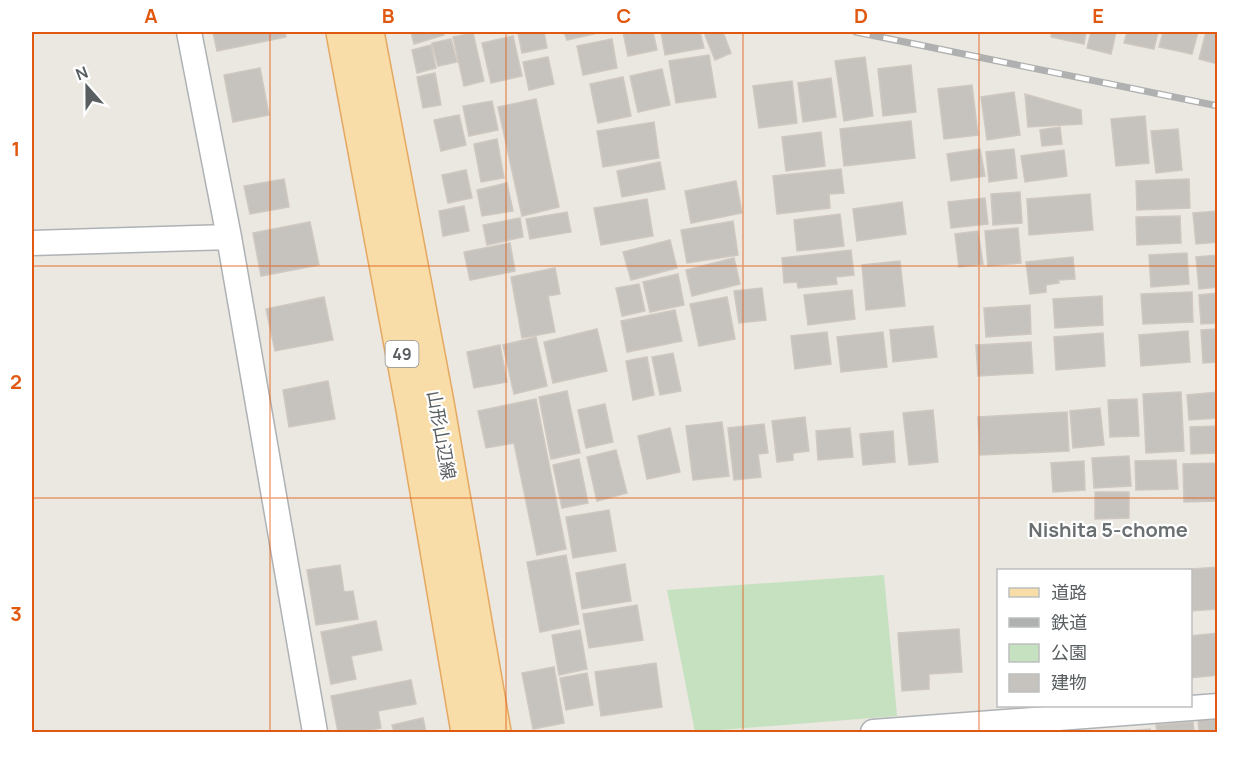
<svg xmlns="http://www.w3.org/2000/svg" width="1249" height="764" viewBox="0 0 1249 764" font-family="Manrope,'Noto Sans JP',sans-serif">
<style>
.green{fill:#c5e1bf}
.building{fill:#c6c2be;stroke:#cfc8c0;stroke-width:1.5}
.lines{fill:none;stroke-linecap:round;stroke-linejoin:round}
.minor-casing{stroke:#aeb2b5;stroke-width:27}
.primary-casing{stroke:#e5a860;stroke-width:36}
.minor{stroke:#fff;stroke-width:24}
.primary{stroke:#f8dda9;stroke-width:33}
.rail-casing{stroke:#afb0b0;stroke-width:7}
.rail{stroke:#fff;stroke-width:4.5;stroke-dasharray:14;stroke-linecap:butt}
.grid{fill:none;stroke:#e15910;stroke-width:1.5;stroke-opacity:0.55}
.labels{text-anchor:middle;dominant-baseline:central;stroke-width:4.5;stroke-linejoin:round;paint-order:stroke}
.shield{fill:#fff;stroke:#8b8e90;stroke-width:1.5}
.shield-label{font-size:16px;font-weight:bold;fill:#595e60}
.street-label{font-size:18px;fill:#595e60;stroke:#fff}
.neighbourhood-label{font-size:20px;font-weight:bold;fill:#6a7072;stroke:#fff}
.neatline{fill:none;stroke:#e15910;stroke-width:2}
.grid-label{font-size:20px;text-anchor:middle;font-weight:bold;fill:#e15910}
</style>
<rect width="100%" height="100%" fill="#ebe7e1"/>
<path class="green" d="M884 575 897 716 695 732 667 590Z"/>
<path class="building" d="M213 32H285L286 37 217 51Z
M411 32H443L444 35 414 44Z
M518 32H544L547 48 522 53Z
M564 32H602L567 40Z
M623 32H653L657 50 628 56Z
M661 32H700L704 48 665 55Z
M713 32H723L731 53 715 60 705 35Z
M1052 32H1086L1084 44 1051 37Z
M1091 32H1116L1111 54 1087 48Z
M1127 32H1158L1154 49 1124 43Z
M1163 32H1198L1192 54 1159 47Z
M1206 32H1218V64L1199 59Z
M473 33 484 81 464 86 453 37Z
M513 36 522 76 491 83 482 43Z
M451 39 457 62 438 66 432 43Z
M612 39 617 68 583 75 577 46Z
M431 45 436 68 417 73 412 50Z
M709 55 716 97 676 103 669 61Z
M548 57 554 84 529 90 523 62Z
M865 57 873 116 844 121 835 61Z
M911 65 916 112 883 116 878 69Z
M260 68 269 115 233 122 224 75Z
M662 69 670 105 638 112 630 76Z
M435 73 441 105 423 108 417 77Z
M623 77 631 116 598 123 590 84Z
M831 78 836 117 803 122 798 83Z
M792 81 797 123 759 128 753 86Z
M972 85 978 135 944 139 938 89Z
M1014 92 1020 135 987 140 981 97Z
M1025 94 1081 110 1082 124 1028 127Z
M536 99 559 207 522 216 498 107Z
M492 101 498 130 469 136 463 106Z
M459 115 466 145 441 151 434 120Z
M1145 116 1149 163 1116 166 1111 119Z
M911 121 915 158 844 166 840 129Z
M654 122 659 158 603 167 597 131Z
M1060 127 1062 144 1042 146 1040 130Z
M1178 129 1182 170 1156 173 1151 131Z
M821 132 825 166 786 171 782 137Z
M497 139 504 178 481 182 474 144Z
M980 149 985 176 951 181 947 154Z
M1014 149 1017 178 989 182 986 152Z
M1064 150 1067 176 1025 182 1021 156Z
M660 162 665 189 622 197 617 171Z
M841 169 844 193 829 194 830 208 777 214 773 176Z
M466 170 472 198 448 203 442 175Z
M284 179 289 207 250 214 244 186Z
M1189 179 1190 208 1137 210 1136 181Z
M736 181 742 213 691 223 685 191Z
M507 183 513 211 482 216 477 190Z
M1020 192 1022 223 993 225 991 194Z
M1090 194 1093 230 1029 235 1027 199Z
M985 198 988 224 951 228 948 202Z
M647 199 653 236 601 245 594 208Z
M902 202 906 234 857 241 853 209Z
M464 206 469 231 443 236 439 211Z
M1218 211V242L1196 244 1193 213Z
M567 212 571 232 530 239 526 219Z
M840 214 844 246 797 251 794 220Z
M1180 216 1181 243 1137 245 1136 217Z
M520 218 523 237 487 245 483 225Z
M733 221 738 255 687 263 681 230Z
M310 222 319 265 261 276 253 233Z
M1018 228 1021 263 988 266 985 231Z
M978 231 983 264 959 267 955 234Z
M670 240 677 268 631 280 623 252Z
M510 243 515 271 470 280 464 252Z
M851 250 854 275 836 277 837 284 798 288 797 282 784 283 782 258Z
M1187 253 1189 284 1151 287 1149 255Z
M1218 255V287L1199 289 1196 257Z
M1073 257 1075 279 1058 280 1059 283 1046 285V292L1030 294 1026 262Z
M734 258 740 284 692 296 686 270Z
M900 261 905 306 866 310 862 265Z
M555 268 560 294 548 296 555 332 522 338 511 277Z
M678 274 684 305 650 312 643 282Z
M639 284 645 311 622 316 616 288Z
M762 288 766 320 739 323 734 291Z
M852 290 855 319 808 325 804 295Z
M1192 292 1193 322 1143 324 1141 294Z
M1218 293V323L1201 324 1199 295Z
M1102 296 1103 325 1055 328 1053 299Z
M324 297 333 340 275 351 266 309Z
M727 297 735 339 699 346 690 304Z
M1030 305 1031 334 986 337 984 308Z
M675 310 682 341 627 352 621 321Z
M933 326 937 357 893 362 890 330Z
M597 329 607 371 553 383 544 342Z
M1218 329V362L1203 363 1201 330Z
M1188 331 1190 362 1141 366 1139 335Z
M827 332 831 364 795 369 791 336Z
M883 332 887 367 841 372 837 337Z
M1103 333 1105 366 1056 370 1054 337Z
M536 337 547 386 514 394 503 345Z
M1031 342 1033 373 978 376 976 345Z
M500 345 507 382 474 388 467 352Z
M673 353 681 391 660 395 652 357Z
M647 357 654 395 633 400 626 361Z
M328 381 335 419 289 427 283 390Z
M567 391 580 453 551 459 539 397Z
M1181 392 1184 451 1146 453 1143 394Z
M1218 392V418L1189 420 1187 395Z
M536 399 566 549 537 555 514 443 486 448 478 411Z
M1137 399 1139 436 1110 437 1108 400Z
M605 404 613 442 586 448 578 410Z
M1100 408 1104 445 1073 448 1070 411Z
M933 410 938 462 909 465 903 413Z
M1067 412 1069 451 980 455 978 417Z
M805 417 809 451 793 453V460L777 462 772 421Z
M722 422 729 476 693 480 686 426Z
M764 424 768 453 758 454 761 477 734 480 728 428Z
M1217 426 1218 453 1191 454 1190 427Z
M670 428 680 472 647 479 638 436Z
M850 428 853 457 818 460 816 431Z
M893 431 895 462 863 465 860 434Z
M616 450 627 493 597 501 587 457Z
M1129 456 1131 486 1094 488 1092 458Z
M579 459 588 503 562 508 553 465Z
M1176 460 1178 489 1136 490 1135 461Z
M1084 461 1085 490 1053 492 1051 463Z
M1218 463V501L1184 502 1183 464Z
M1095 492H1129V518L1095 519Z
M609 510 616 551 573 558 566 517Z
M566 555 579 624 540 632 527 562Z
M625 564 631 601 582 609 576 573Z
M340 565 344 592 353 591 358 619 316 625 307 570Z
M1218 567V609L1190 611V570H1179Z
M637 605 643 640 589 648 583 614Z
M376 621 382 650 351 656 356 679 331 684 321 632Z
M959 629 962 672 929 674V689L902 691 898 633Z
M580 630 587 669 559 675 552 635Z
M1218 633V675L1190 678V636Z
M656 663 662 707 601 716 595 672Z
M554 667 564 723 533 729 522 673Z
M587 673 593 705 566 710 560 678Z
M411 680 416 704 378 711 381 728 363 732H338L331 696Z
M423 718 426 732H394L392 725Z
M1218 718V732H1199L1198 719Z
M1193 722 1194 732H1157L1156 725Z
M1150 729 1151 732H1117Z"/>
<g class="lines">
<defs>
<path id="minor" d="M189 32 229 237 315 732
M32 243 229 237
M873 732 1218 706"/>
<path id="primary" d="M343 32 413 409 468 732
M367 32 437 403 494 732"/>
</defs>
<use href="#minor" class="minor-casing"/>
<use href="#primary" class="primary-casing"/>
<use href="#minor" class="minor"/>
<use href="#primary" class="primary"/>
<defs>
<path id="rail" d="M856 32 1218 106"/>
</defs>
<use href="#rail" class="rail-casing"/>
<use href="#rail" class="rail"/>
</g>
<path class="grid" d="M270 32V732M506 32V732M743 32V732M979 32V732M32 266H1218M32 498H1218"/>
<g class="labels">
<rect class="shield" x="385.5" y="341" width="33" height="26" rx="4.5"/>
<g class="shield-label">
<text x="402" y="354">49</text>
</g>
<g class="street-label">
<text transform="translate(442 435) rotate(80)">山形山辺線</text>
</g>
<g class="neighbourhood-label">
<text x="1108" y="529">Nishita 5-chome</text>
</g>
</g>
<rect width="1249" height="764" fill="none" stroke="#ffffff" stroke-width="66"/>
<rect x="997" y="569" width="195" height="138" fill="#ffffff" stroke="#bdbfbf" stroke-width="1.5"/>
<rect x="1009" y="588" width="30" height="9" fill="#f8dda9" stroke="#bdbfbf" stroke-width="1.5"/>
<text x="1051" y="599" font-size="18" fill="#595e60">道路</text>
<rect x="1009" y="618" width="30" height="9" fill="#afb0b0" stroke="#bdbfbf" stroke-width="1.5"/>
<text x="1051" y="629" font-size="18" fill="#595e60">鉄道</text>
<rect x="1009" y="644" width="30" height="18" fill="#c5e1bf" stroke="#bdbfbf" stroke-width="1.5"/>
<text x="1051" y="659" font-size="18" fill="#595e60">公園</text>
<rect x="1009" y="674" width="30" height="18" fill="#c6c2be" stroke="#bdbfbf" stroke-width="1.5"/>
<text x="1051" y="689" font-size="18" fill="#595e60">建物</text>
<g transform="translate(87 87) rotate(339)" stroke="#ffffff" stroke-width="4.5" paint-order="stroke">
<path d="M0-4.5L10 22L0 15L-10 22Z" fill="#595e60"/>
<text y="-9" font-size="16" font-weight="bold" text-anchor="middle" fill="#595e60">N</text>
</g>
<rect x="33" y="33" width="1183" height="698" class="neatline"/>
<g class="grid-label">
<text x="151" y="23">A</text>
<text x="388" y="23">B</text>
<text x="624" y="23">C</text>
<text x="861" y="23">D</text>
<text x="1098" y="23">E</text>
<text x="16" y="156">1</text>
<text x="16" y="389">2</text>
<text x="16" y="621">3</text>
</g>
</svg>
